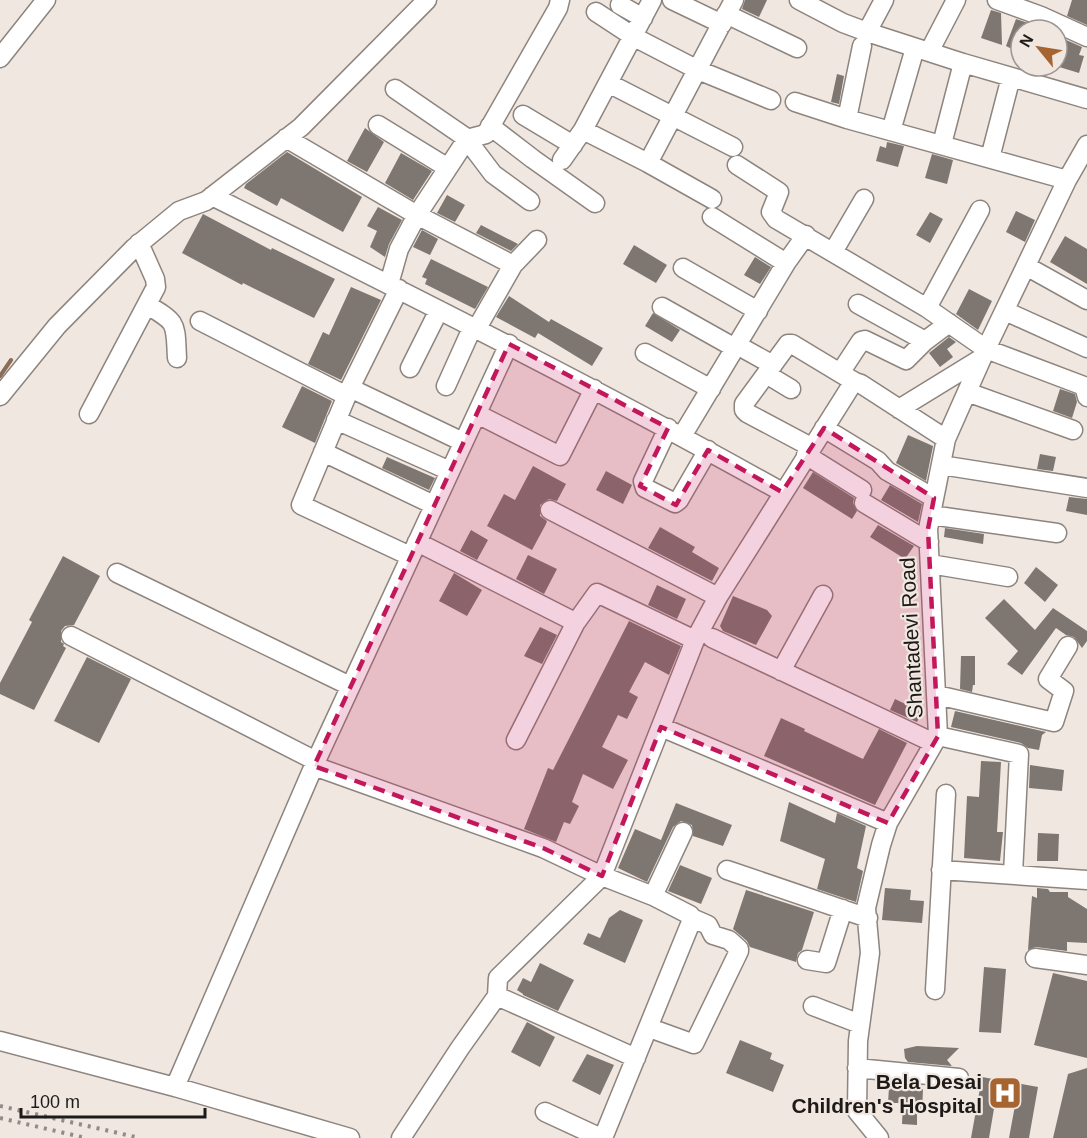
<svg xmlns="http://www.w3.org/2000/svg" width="1087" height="1138" viewBox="0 0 1087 1138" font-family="Helvetica,sans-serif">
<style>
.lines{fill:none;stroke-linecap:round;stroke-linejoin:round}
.stream{stroke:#8a6d58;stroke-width:4}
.building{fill:#7e7670}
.minor-casing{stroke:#8d847e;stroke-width:21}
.minor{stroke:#fff;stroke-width:18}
.rail{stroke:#918a86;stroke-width:4;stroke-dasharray:3 6;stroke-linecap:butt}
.marked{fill:#c2185b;fill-opacity:0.2;stroke:#c2185b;stroke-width:4.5;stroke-dasharray:12 8;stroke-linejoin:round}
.labels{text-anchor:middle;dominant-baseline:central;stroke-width:4.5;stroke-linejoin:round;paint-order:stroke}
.street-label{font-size:21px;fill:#1d1a18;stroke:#f1e7e1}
.poi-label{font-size:21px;font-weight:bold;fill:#1d1a18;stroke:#f1e7e1;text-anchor:end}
</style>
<rect width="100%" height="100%" fill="#f1e7e1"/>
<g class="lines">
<path class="stream" d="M0 376 11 360"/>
</g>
<path class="building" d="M745 0H767L759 17 742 9Z
M1072 0H1087V25L1067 16Z
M991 10 1001 13 1002 45 981 38Z
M1016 19 1028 23 1025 30H1021V42L1016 51 1006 46Z
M1057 36 1082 47 1079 55 1084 56 1079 73 1056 66 1059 56 1057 55Z
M837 74 844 76 839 104 831 102Z
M365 128 384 142 367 172 347 161Z
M887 142 904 146 898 167 876 161 880 146 886 148Z
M287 152 362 197 343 232 281 198 277 206 244 188 246 184Z
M401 153 432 171 413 200 385 183Z
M932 154 953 160 947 184 925 178Z
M447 195 465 205 455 222 437 213Z
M378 207 402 220 389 244 385 257 370 247 377 231 367 226Z
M1016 211 1035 220 1025 242 1006 232Z
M930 212 943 219 930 243 916 235Z
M203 214 271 250 272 248 335 279 314 318 243 283 242 285 182 253Z
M481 225 518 244 511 251 476 233Z
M422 230 438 239 430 255 413 247Z
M1065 236 1087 249V284L1050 262Z
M634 245 667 265 656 283 623 264Z
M755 257 771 267 760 284 744 275Z
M431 259 488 287 475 309 425 284 427 279 422 277Z
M351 287 381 300 341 380 308 364 323 332 329 335Z
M969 289 992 301 978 330 956 314Z
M509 296 549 322 551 319 603 348 592 366 538 333 535 338 496 317Z
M653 313 680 330 672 342 645 326Z
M949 337 956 342 947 349 953 357 940 367 929 353Z
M302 386 332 401 315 443 282 427Z
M1060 389 1075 394 1077 402 1072 418 1053 411Z
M908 435 933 446 926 481 896 463Z
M1040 454 1056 457 1053 471 1037 469Z
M387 457 435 478 429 490 382 468Z
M533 466 566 484 557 501 549 499 540 505V516L547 521 546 524 532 550 487 526 504 494 515 500Z
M606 471 632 485 623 504 596 490Z
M813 472 854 498 853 503 857 511 852 519 803 488Z
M890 485 922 504 918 522 881 500Z
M1069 497 1087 499V515L1066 511Z
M878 525 914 546 905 559 870 537Z
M660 527 695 547 692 552 719 568 712 581 648 548Z
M945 528 984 534 983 544 944 537Z
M471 530 488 540 477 560 460 551Z
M528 555 557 569 544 594 516 579Z
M63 556 100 576 74 625 65 626 61 631V642L64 644 63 646 66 648 34 710 0 694V683L32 622 29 620Z
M1036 567 1058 585 1045 602 1024 583Z
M454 573 482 590 467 616 439 601Z
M657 585 686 599 677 619 648 605Z
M733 596 767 610 772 616 756 645 723 631 720 626Z
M1004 599 1035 630 1053 608 1087 631V641L1082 648 1074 637 1066 635 1056 628 1022 675 1007 664 1018 651 985 618Z
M629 621 681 646 669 675 645 662 629 692 638 697 627 719 618 715 602 747 628 760 613 789 583 774 572 802 579 806 570 824 564 822 556 842 524 829 548 768 553 770Z
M540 627 557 635 542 664 524 656Z
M961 656H975V685H973L972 692 960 689Z
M87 657 131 679 99 743 54 721Z
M895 699 922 712 917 722 890 710Z
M955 711 1046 732 1042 735 1039 750 1028 748 1021 743 951 727Z
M781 718 805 729 804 731 863 759 879 729 907 743 875 805 764 756Z
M981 761 1001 762 997 832H1003L1000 861 964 858 967 796 979 797Z
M1030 765 1064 770 1062 791 1029 788Z
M789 802 835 823 837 813 866 826 857 868 863 871 856 902 817 889 825 859 780 841Z
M676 803 732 825 723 846 693 836 692 825 681 821 673 827 647 882 618 868 635 829 661 840Z
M1038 833 1059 834 1058 861H1037Z
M680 865 712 878 701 904 668 891Z
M885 888 911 890 910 900 924 901 922 923 882 920Z
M1037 888 1048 889 1050 892H1068V897L1087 909V943L1067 942V951L1036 947 1028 950 1032 896 1037 898Z
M746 890 814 912 802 950 798 953 796 962 750 947 747 941 733 929Z
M620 910 643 920 625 963 583 944 588 933 600 938 609 918Z
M540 963 574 980 558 1011 523 995V994L517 990 523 978 531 982Z
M984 967 1006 969 1001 1033 979 1032Z
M1053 973 1087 981V1058L1034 1045Z
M527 1022 555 1037 540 1067 511 1052Z
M740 1040 772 1053 770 1059 784 1065 773 1092 726 1073Z
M917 1046 959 1048 947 1060 952 1066 908 1062 905 1058 904 1049Z
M587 1054 614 1065 600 1095 572 1081Z
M1087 1068V1138H1053L1068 1074Z
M982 1077 1038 1087 1029 1138H1009L1016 1100 996 1097 989 1138H971Z
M889 1087 923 1089 922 1111H917V1125L902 1124 903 1103H888Z"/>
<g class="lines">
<defs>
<path id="minor" d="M672 0 722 24
M799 0 843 23 867 32 963 63 1087 99
M997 0 1041 16 1087 37
M620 5 643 18
M596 12 634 37 698 70 771 100
M726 14 797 48
M867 32 884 0
M929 52 956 0
M0 58 46 0
M608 83 733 147
M395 89 465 137 493 174 530 201
M795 102 847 119 1067 180
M523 115 573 145
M847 119 862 46
M378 125 448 168
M490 126 533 159 595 203
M583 130 648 163 712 199
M891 131 915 48
M286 138 417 215 513 265
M942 144 963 63
M990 158 1011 77
M562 160 583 130 652 0
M648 163 734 0
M737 165 779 192 771 212 776 219 927 308 986 349 1084 386 1087 397
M212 196C404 292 595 387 782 492
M712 217 786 263
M833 252 864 199
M1026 266 1087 300
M683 268 758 311
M389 284 399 249 417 215 467 139 486 134 558 8 560 0
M399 289 350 388 301 505 410 556
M858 304 925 341
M147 305C179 323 175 324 177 358
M662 307 735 348
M927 308 980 210
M1005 311 1087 348
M200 321 347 396
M477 328 513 265 537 240
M737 345 773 365
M645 353 711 389
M410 368 439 310
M840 373 861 341 865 340 906 360 925 341 949 323
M766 374 791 389
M446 386 473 326
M350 388 463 442
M967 392 1073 430
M0 396 57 326 134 248 179 211 206 201 301 127 427 0
M899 409 982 358
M89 414 156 287 155 279 139 243
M477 414 560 456 594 389
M336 420 450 471
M668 428 643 481 645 488 675 503 679 500 708 450
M824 428 878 461 887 471 934 498
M682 436 786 263 806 235
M811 447 747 413 744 410V404L788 344H792L855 382
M323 452 434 505
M806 455 862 490
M941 465 1087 488
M864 503 929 542
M550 510 718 597
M931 515 1057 533
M417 542 573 621H577L597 593 695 640
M930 564 1008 577
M117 573 350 686
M71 636 316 761
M712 638 934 743
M781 671 823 595
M937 695 1054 722 1064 691 1048 679 1068 646
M661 727 888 823
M938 736 1019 754 1013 874
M516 740 576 622
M314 766 543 848 602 876 653 896 690 915 691 922 603 1138
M727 870 868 918
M941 870 1087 880
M653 896 683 832
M1035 958 1087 965
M807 960 826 963 843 909
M935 990 946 794
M497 996 636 1058
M813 1006 860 1024
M658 1031 694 1044 739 951V949L729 940 713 935 708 925 692 918
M0 1041 175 1087 350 1138
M857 1068 959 1078
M175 1087 316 761 509 344
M545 1112 601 1138
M401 1138 460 1048 497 996 498 978 602 876 695 640 718 597 851 386 855 382 861 384 946 439
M879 1138 857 1111 858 1041 870 953 866 908 881 845 888 823 938 736 928 529 946 439 986 349 1067 180 1087 145"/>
</defs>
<use href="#minor" class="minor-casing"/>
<use href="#minor" class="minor"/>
<path class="rail" d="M0 1106 140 1138
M0 1118 86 1138"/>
</g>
<path class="marked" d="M509 344 668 428 640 486 676 505 708 450 782 492 824 428 934 498 928 529 938 736 888 823 661 727 602 876 543 848 314 766Z"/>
<defs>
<symbol id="hospital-square" viewBox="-11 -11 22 22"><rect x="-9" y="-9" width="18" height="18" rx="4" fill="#a66431" stroke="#f1e7e1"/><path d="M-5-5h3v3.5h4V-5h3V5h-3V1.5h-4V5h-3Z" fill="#fff"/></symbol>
</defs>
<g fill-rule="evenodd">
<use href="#hospital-square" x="986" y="1074" width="38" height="38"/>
</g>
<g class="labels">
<g class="street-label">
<text transform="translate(911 638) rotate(-93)">Shantadevi Road</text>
</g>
<g class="poi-label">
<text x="982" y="1081">Bela Desai<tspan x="982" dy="24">Children's Hospital</tspan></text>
</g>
</g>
<g transform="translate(1039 48) rotate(300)"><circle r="28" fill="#f1e7e1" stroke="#9c9591" stroke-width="1.5"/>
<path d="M0-4.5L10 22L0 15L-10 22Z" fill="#a66431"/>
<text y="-9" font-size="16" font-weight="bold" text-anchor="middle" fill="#1d1a18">N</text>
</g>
<path d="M21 1108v9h184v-9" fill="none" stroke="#1d1a18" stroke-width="3"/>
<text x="30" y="1108" font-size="18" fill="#1d1a18" stroke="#f1e7e1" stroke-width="4.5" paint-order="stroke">100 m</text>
</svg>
